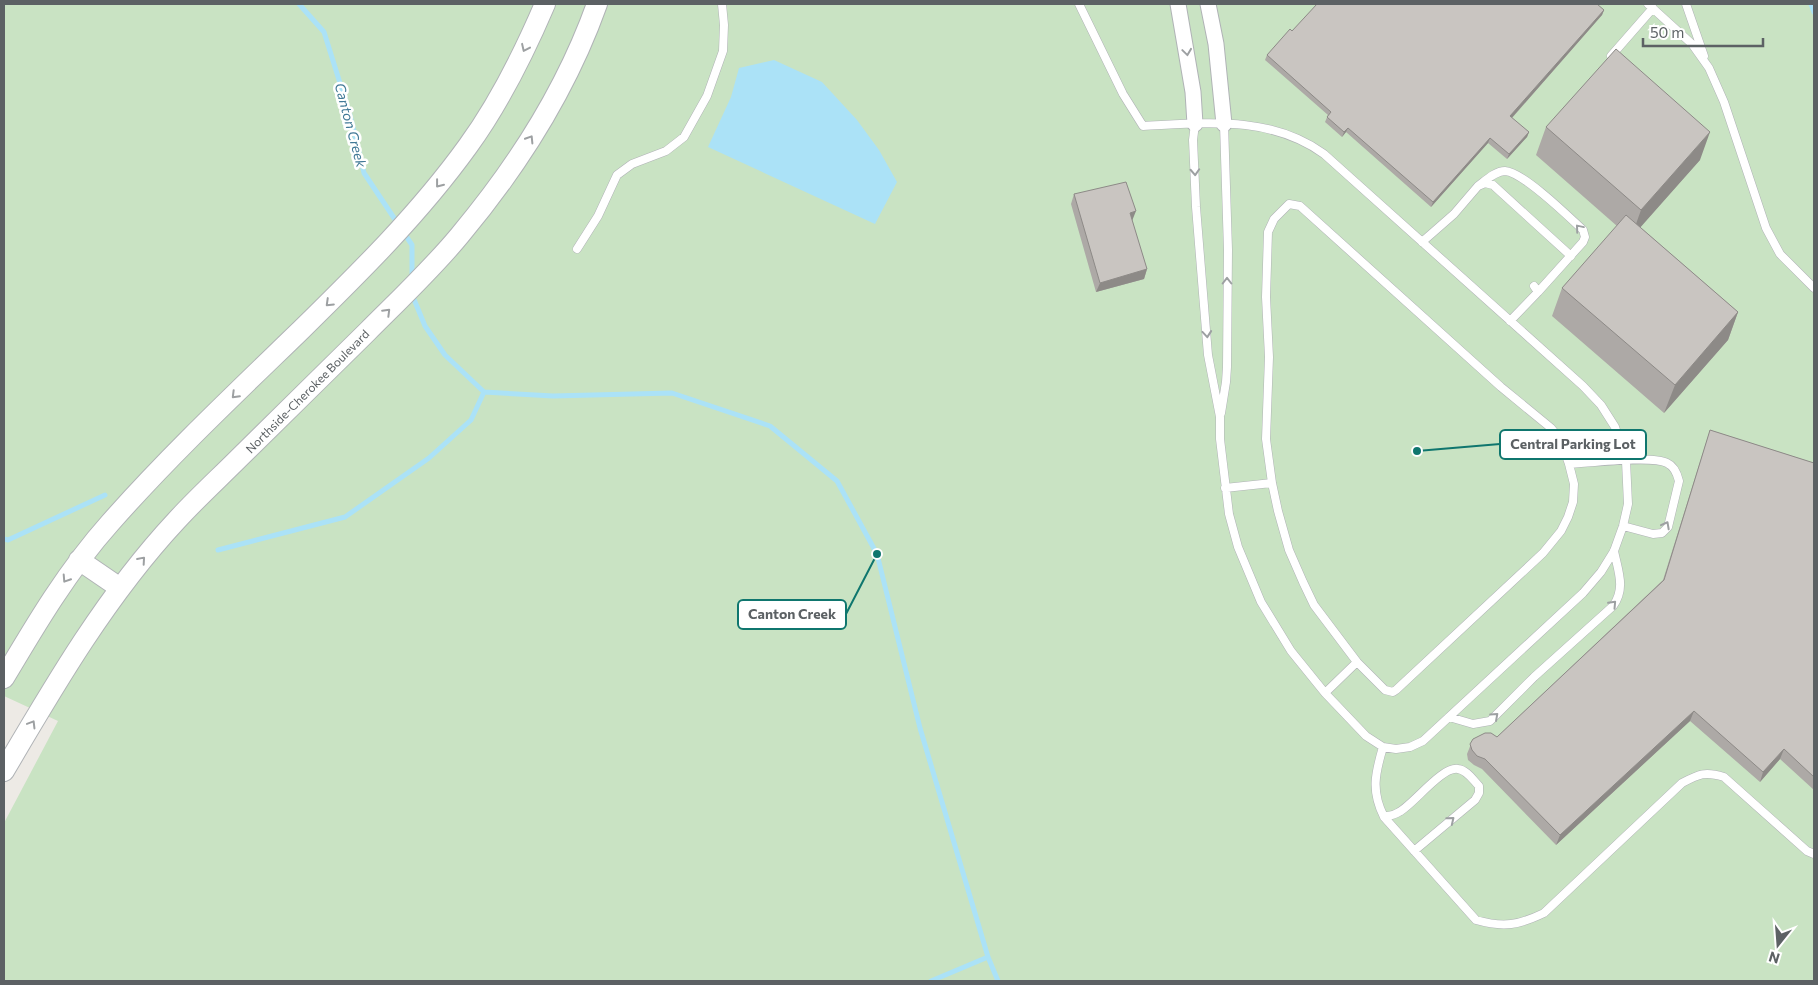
<svg xmlns="http://www.w3.org/2000/svg" width="1818" height="985" viewBox="0 0 1818 985" font-family="Commissioner,sans-serif">
<style>
.green{fill:#c9e3c3}
.water{fill:#abe2f7}
.lines{fill:none;stroke-linecap:round;stroke-linejoin:round}
.stream{stroke:#abe2f7;stroke-width:5}
.service-casing{stroke:#b0b3b6;stroke-width:9}
.minor-casing{stroke:#b0b3b6;stroke-width:17}
.tertiary-casing{stroke:#b0b3b6;stroke-width:22}
.service{stroke:#fff;stroke-width:8}
.minor{stroke:#fff;stroke-width:15}
.tertiary{stroke:#fff;stroke-width:20}
.wall{fill:#ada9a6}
.shaded-wall{fill:#8d8a87}
.building{fill:#c9c5c1;stroke:#8d8a87}
.oneway{stroke:#9da0a2}
.labels{text-anchor:middle;dominant-baseline:central;stroke-width:5;stroke-linejoin:round;paint-order:stroke}
.street-label{font-size:12px;fill:#5c6164;stroke:#fff}
.water-label{font-size:14px;font-style:italic;fill:#437a97;stroke:#fff}
.leader{fill:none;stroke:#0f766e;stroke-width:2}
.callout-dot{fill:#0f766e;stroke:#fff;stroke-width:2}
.callout{fill:#fff;stroke:#0f766e;stroke-width:2}
.callout-label{font-size:14px;text-anchor:middle;font-weight:bold;fill:#5c6164}
</style>
<rect width="100%" height="100%" fill="#edeae5"/>
<path class="green" d="M4 4H1814V981H4V823L58 721 4 696Z"/>
<path class="water" d="M774 60 822 82 857 120 879 150 897 182 875 224 708 147 731 97 739 68Z"/>
<g class="lines">
<path class="stream" d="M299 4 324 32 350 115 364 173 398 224
M1811 4 1814 12
M404 233 412 245V280
M413 293V297L425 326 445 355 484 392 553 396 672 393 770 426 837 481 877 554 920 728 988 957 998 981
M4 539 8 540 105 495
M218 550 345 517 429 458 471 420 484 392
M931 981 988 957"/>
<defs>
<path id="service" d="M1079 4 1123 94 1143 126C1206 123 1270 115 1324 154L1583 386 1601 405 1615 427 1626 461 1628 504 1623 526 1614 551 1601 572 1583 593 1423 741 1410 747 1396 749 1383 747 1366 736 1325 693 1291 651 1261 602 1238 547 1229 514 1220 439V417L1208 355 1196 207 1193 140 1195 124
M1648 4 1692 44 1709 68 1724 102 1766 228 1780 254 1814 288
M1686 4 1704 56
M1611 56 1653 8
M1478 186C1485 181 1495 171 1505 171 1523 172 1568 216 1583 230L1585 237 1583 242 1538 292
M1422 242 1454 214 1478 186 1485 183 1493 185 1571 256
M577 249 598 216 617 175 632 164 666 151 684 137 707 96 723 51 724 25 722 4
M1510 321 1538 292 1534 286
M1221 413 1226 382 1227 367 1228 250 1224 124
M1569 464C1589 463 1652 455 1667 463 1674 466 1677 473 1679 481L1668 527 1662 533 1653 534 1623 526
M1225 488 1272 483
M1325 693 1357 662 1314 605 1303 582 1289 550 1278 511 1272 483 1266 439 1269 357 1266 297 1268 232 1274 219 1289 204 1300 206 1501 387 1551 428 1560 439 1569 464 1574 484 1573 502 1568 517 1561 531 1543 553 1396 690 1393 692 1385 690 1357 662
M1449 717 1473 724 1490 721 1534 677 1613 606C1626 588 1618 571 1614 551
M1383 747C1375 774 1371 791 1384 817L1476 920C1504 928 1519 925 1544 913L1682 783C1699 774 1705 771 1724 777L1807 851 1814 854
M1384 817C1389 816 1395 815 1399 812 1414 804 1442 766 1458 769 1467 770 1473 780 1479 786V793L1475 800 1414 851"/>
<path id="minor" d="M1178 4 1193 92 1195 124
M1208 4 1216 44 1224 124"/>
<path id="tertiary" d="M79 560 120 588
M4 678C36 624 68 570 110 523 170 455 236 393 301 330 360 272 419 214 468 146 500 102 524 53 545 4
M4 771C55 684 107 595 176 521 196 499 218 479 239 458 282 416 325 373 368 331 399 300 432 269 460 235 517 167 567 88 597 4"/>
</defs>
<use href="#service" class="service-casing"/>
<use href="#minor" class="minor-casing"/>
<use href="#tertiary" class="tertiary-casing"/>
<use href="#service" class="service"/>
<use href="#minor" class="minor"/>
<use href="#tertiary" class="tertiary"/>
</g>
<path class="wall" d="M1604 10 1602 15 1512 118 1529 132 1527 137 1507 159 1488 143 1431 207 1346 132 1342 137 1325 122 1328 115 1265 60 1267 55 1292 31Z
M1546 127 1700 160 1640 227 1738 312 1728 340 1664 413 1552 316 1562 288 1617 226 1536 155Z
M1074 194 1132 221 1147 269 1144 279 1096 292 1071 204Z
M1710 430 1814 463V790L1780 759 1760 782 1690 721 1556 845 1482 769 1474 765 1468 760 1467 754 1473 739 1497 737 1663 580Z"/>
<path class="shaded-wall" d="M1604 10 1602 15 1509 121 1510 116Z
M1348 128 1346 132 1342 137 1344 132Z
M1529 132 1527 137 1507 159 1509 154Z
M1710 132 1700 160 1631 238 1641 210Z
M1490 138 1488 143 1431 207 1433 202Z
M1136 211 1132 221 1130 213Z
M1147 269 1144 279 1096 292 1100 283Z
M1738 312 1728 340 1664 413 1675 385Z
M1694 711 1690 721 1556 845 1560 835Z
M1784 749 1780 759 1760 782 1763 772Z"/>
<path class="building" d="M1317 4H1597L1604 10 1510 116 1529 132 1509 154 1490 138 1433 202 1348 128 1344 132 1327 117 1331 112 1267 55 1290 29 1292 31Z
M1616 49 1710 132 1641 210 1546 127Z
M1126 182 1136 211 1130 213 1147 269 1100 283 1074 194Z
M1626 215 1738 312 1675 385 1562 288Z
M1710 430 1814 463V777L1784 749 1763 772 1694 711 1560 835 1485 759 1477 756 1472 750 1470 744 1473 739 1485 733H1491L1497 737 1664 580Z"/>
<defs><path id="oneway-chevron" d="M-2-3.5L2.5 0L-2 3.5" fill="none" stroke-width="1.6" stroke-linecap="round" stroke-linejoin="round" transform="scale(1.25)"/></defs>
<g class="oneway">
<use href="#oneway-chevron" transform="translate(525 48) rotate(115)"/>
<use href="#oneway-chevron" transform="translate(1187 52) rotate(82)"/>
<use href="#oneway-chevron" transform="translate(530 139) rotate(-58)"/>
<use href="#oneway-chevron" transform="translate(1195 172) rotate(87)"/>
<use href="#oneway-chevron" transform="translate(439 184) rotate(128)"/>
<use href="#oneway-chevron" transform="translate(1579 228) rotate(-130)"/>
<use href="#oneway-chevron" transform="translate(1227 281) rotate(-90)"/>
<use href="#oneway-chevron" transform="translate(329 303) rotate(136)"/>
<use href="#oneway-chevron" transform="translate(387 312) rotate(-45)"/>
<use href="#oneway-chevron" transform="translate(1207 334) rotate(85)"/>
<use href="#oneway-chevron" transform="translate(235 395) rotate(135)"/>
<use href="#oneway-chevron" transform="translate(1666 525) rotate(-62)"/>
<use href="#oneway-chevron" transform="translate(142 560) rotate(-49)"/>
<use href="#oneway-chevron" transform="translate(66 579) rotate(123)"/>
<use href="#oneway-chevron" transform="translate(1613 604) rotate(-47)"/>
<use href="#oneway-chevron" transform="translate(1495 716) rotate(-42)"/>
<use href="#oneway-chevron" transform="translate(32 724) rotate(-59)"/>
<use href="#oneway-chevron" transform="translate(1451 820) rotate(-39)"/>
</g>
<g class="labels">
<g class="street-label">
<text transform="translate(307 391) rotate(-45)">Northside-Cherokee Boulevard</text>
</g>
<g class="water-label">
<text transform="translate(351 125) rotate(75)">Canton Creek</text>
</g>
</g>
<path class="leader" d="M1417 451L1500 444M877 554L846 614"/>
<g class="callout-dot">
<circle cx="1417" cy="451" r="5"/>
<circle cx="877" cy="554" r="5"/>
</g>
<g class="callout">
<rect x="1500" y="430" width="146" height="29" rx="5"/>
<rect x="738" y="600" width="108" height="29" rx="5"/>
</g>
<g class="callout-label">
<text x="1573" y="449">Central Parking Lot</text>
<text x="792" y="619">Canton Creek</text>
</g>
<rect width="1818" height="985" fill="none" stroke="#5c6164" stroke-width="10"/>
<g transform="translate(1778 945) rotate(197)" stroke="#ffffff" stroke-width="4" paint-order="stroke">
<path d="M0-4L9 19L0 12L-9 19Z" fill="#5c6164"/>
<text y="-8" font-size="14" font-weight="bold" text-anchor="middle" fill="#5c6164">N</text>
</g>
<path d="M1643 38v8h120v-8" fill="none" stroke="#5c6164" stroke-width="2.5"/>
<text x="1650" y="38" font-size="15" fill="#5c6164" stroke="#ffffff" stroke-width="4" paint-order="stroke">50 m</text>
</svg>
